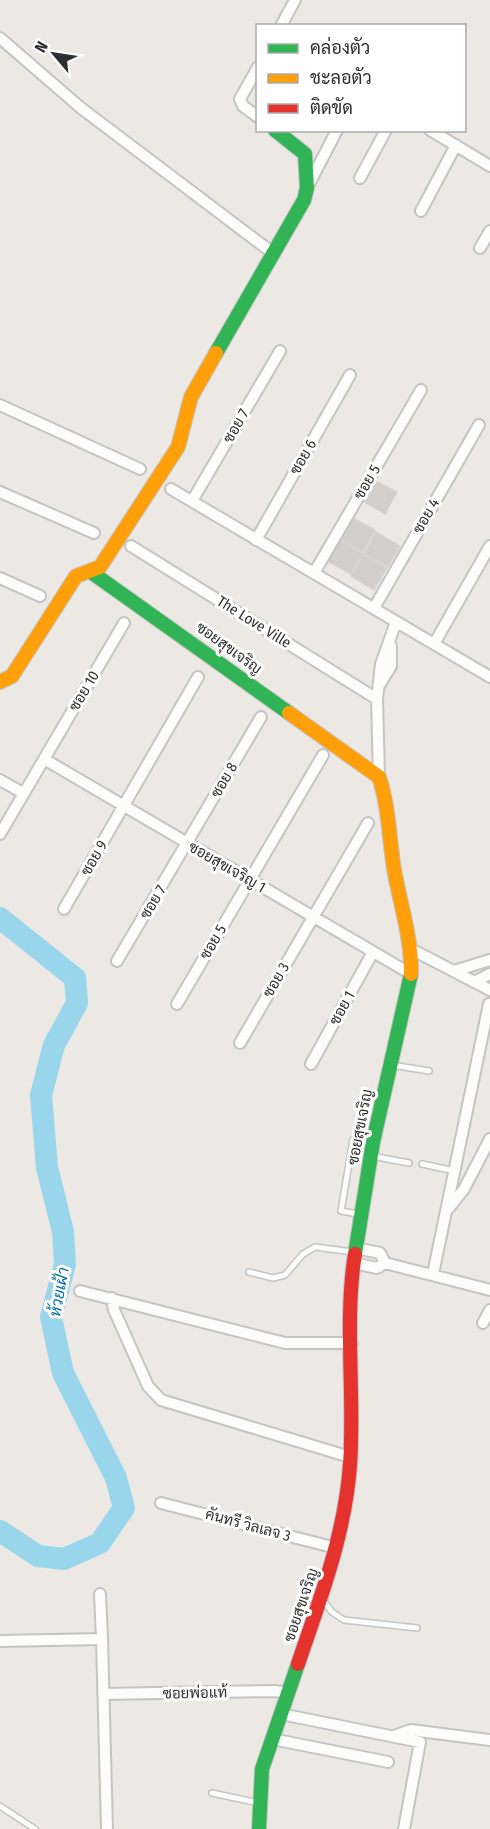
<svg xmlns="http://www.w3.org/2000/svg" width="490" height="1829" viewBox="0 0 490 1829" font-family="'Fira Sans Condensed',Sarabun,sans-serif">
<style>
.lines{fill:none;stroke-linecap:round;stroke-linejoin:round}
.river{stroke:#99d6ec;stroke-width:22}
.building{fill:#d1cecb;stroke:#d7d4d0;stroke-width:1.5}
.lane-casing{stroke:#c5c4c5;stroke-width:8}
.street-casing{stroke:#c5c4c5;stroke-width:14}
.fast-casing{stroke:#c5c4c5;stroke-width:16}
.slow-casing{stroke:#c5c4c5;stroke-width:16}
.jam-casing{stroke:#c5c4c5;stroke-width:16}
.lane{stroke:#fcfcfb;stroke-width:5}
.street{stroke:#fcfcfb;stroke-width:10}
.fast{stroke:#30b455;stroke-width:14}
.slow{stroke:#ff9f0a;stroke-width:14}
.jam{stroke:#e5322d;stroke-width:14}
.labels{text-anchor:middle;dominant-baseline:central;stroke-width:6;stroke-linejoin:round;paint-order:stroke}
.street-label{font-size:15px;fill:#2e2e2e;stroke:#fff}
.water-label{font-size:16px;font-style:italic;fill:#0d6fa3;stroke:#fff}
</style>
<rect width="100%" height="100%" fill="#ece8e4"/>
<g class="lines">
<path class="river" d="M0 918 75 978 77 1003 54 1045 41 1095 47 1167 63 1232 65 1264 51 1317 63 1373 116 1478 124 1508 100 1543 64 1559 38 1556 0 1531"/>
</g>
<path class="building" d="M373 479 397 492 385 514 361 500Z
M351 517 375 530 363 552 339 538Z
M376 532 400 546 388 567 364 554Z
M339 539 363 553 351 574 327 561Z
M363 555 387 568 374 590 351 576Z"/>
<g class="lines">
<defs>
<path id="lane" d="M392 1065 429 1071
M372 1156 409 1163
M422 1164 455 1171
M359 1214 341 1211 353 1140 370 1142
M249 1272 273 1278 285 1275 303 1254 315 1247 353 1252
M322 1599 332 1612 344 1620 417 1628
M212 1793 259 1803
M0 1806 35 1829"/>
<path id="street" d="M281 26 295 0
M0 38 81 108 274 254
M258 67 240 99 243 106 258 117
M430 130 490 166
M360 178 386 130
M307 188 337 130
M421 211 456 145
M480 248 490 231
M0 405 140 469
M171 489 490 677
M0 492 94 533
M192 501 280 351
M256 540 350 375
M131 546 377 699
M314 573 421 390
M0 578 40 596
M374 608 479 425
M434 644 490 546
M380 684 391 666V646
M44 759 411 974
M379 777 377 699 381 664 396 622
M0 780 23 793
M0 834 124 623
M64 909 198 677
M411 949 490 990
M117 961 261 717
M454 971 490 960
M474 982 490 974
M177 1004 323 755
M240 1043 368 823
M311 1064 373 952
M449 1208 464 1189 490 1139
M356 1248 380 1253 385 1263 490 1290
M353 1263 377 1268 385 1263
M433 1274 489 1004
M80 1291 285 1343H352
M112 1298 114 1310 148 1386 161 1400 350 1457
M483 1323 490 1310
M161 1503 336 1548
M100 1594 102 1639
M0 1641 102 1639 107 1829
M103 1694 275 1691 288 1693
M281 1714 420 1742 404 1829
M394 1736 411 1730 490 1740
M272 1739 388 1762"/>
<path id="fast" d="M216 353 304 200 307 188 305 154 275 130
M91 572 289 713
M355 1254 373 1142 411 974
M259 1829 262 1769 298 1664"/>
<path id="slow" d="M0 682 12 676 76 576 100 567 178 447 191 397 216 353
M289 713 379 777C389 807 389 838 394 869 400 904 412 938 411 974"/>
<path id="jam" d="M298 1664C320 1599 345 1535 350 1465 355 1397 344 1320 355 1254"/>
</defs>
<use href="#lane" class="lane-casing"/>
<use href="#street" class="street-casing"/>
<use href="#fast" class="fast-casing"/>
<use href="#slow" class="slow-casing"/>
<use href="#jam" class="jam-casing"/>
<use href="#lane" class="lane"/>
<use href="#street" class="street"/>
<use href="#fast" class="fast"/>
<use href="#slow" class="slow"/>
<use href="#jam" class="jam"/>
</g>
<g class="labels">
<g class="street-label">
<text transform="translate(236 426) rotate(-60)">ซอย 7</text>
<text transform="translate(303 457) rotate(-60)">ซอย 6</text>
<text transform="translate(367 482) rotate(-60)">ซอย 5</text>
<text transform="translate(426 516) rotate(-60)">ซอย 4</text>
<text transform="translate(254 622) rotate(32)">The Love Ville</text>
<text transform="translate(229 648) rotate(36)">ซอยสุขเจริญ</text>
<text transform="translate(84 691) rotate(-59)">ซอย 10</text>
<text transform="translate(224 780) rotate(-60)">ซอย 8</text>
<text transform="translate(94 858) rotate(-60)">ซอย 9</text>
<text transform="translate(227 867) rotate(30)">ซอยสุขเจริญ 1</text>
<text transform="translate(153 902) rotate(-59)">ซอย 7</text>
<text transform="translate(213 942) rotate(-60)">ซอย 5</text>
<text transform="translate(276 980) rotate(-60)">ซอย 3</text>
<text transform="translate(342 1008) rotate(-61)">ซอย 1</text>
<text transform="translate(360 1127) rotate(-79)">ซอยสุขเจริญ</text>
<text transform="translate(248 1525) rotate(15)">คันทรี วิลเลจ 3</text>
<text transform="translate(301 1605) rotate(-71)">ซอยสุขเจริญ</text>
<text transform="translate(195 1693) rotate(-1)">ซอยพ่อแท้</text>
</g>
<g class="water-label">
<text transform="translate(59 1292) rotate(-80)">ห้วยเฝ้า</text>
</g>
</g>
<rect x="256" y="24" width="210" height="108" fill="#ffffff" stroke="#ababab" stroke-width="1.5"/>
<rect x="268" y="44" width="30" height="9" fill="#30b455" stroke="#ababab" stroke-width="1.5"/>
<text x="310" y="54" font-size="18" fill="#2e2e2e">คล่องตัว</text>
<rect x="268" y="74" width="30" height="9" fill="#ff9f0a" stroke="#ababab" stroke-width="1.5"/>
<text x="310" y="84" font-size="18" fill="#2e2e2e">ชะลอตัว</text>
<rect x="268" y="104" width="30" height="9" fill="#e5322d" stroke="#ababab" stroke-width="1.5"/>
<text x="310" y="114" font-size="18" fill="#2e2e2e">ติดขัด</text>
<g transform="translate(54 54) rotate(299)" stroke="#ffffff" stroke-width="4.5" paint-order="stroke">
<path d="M0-4.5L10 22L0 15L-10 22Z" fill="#2e2e2e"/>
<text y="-9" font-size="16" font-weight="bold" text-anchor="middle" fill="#2e2e2e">N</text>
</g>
</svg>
